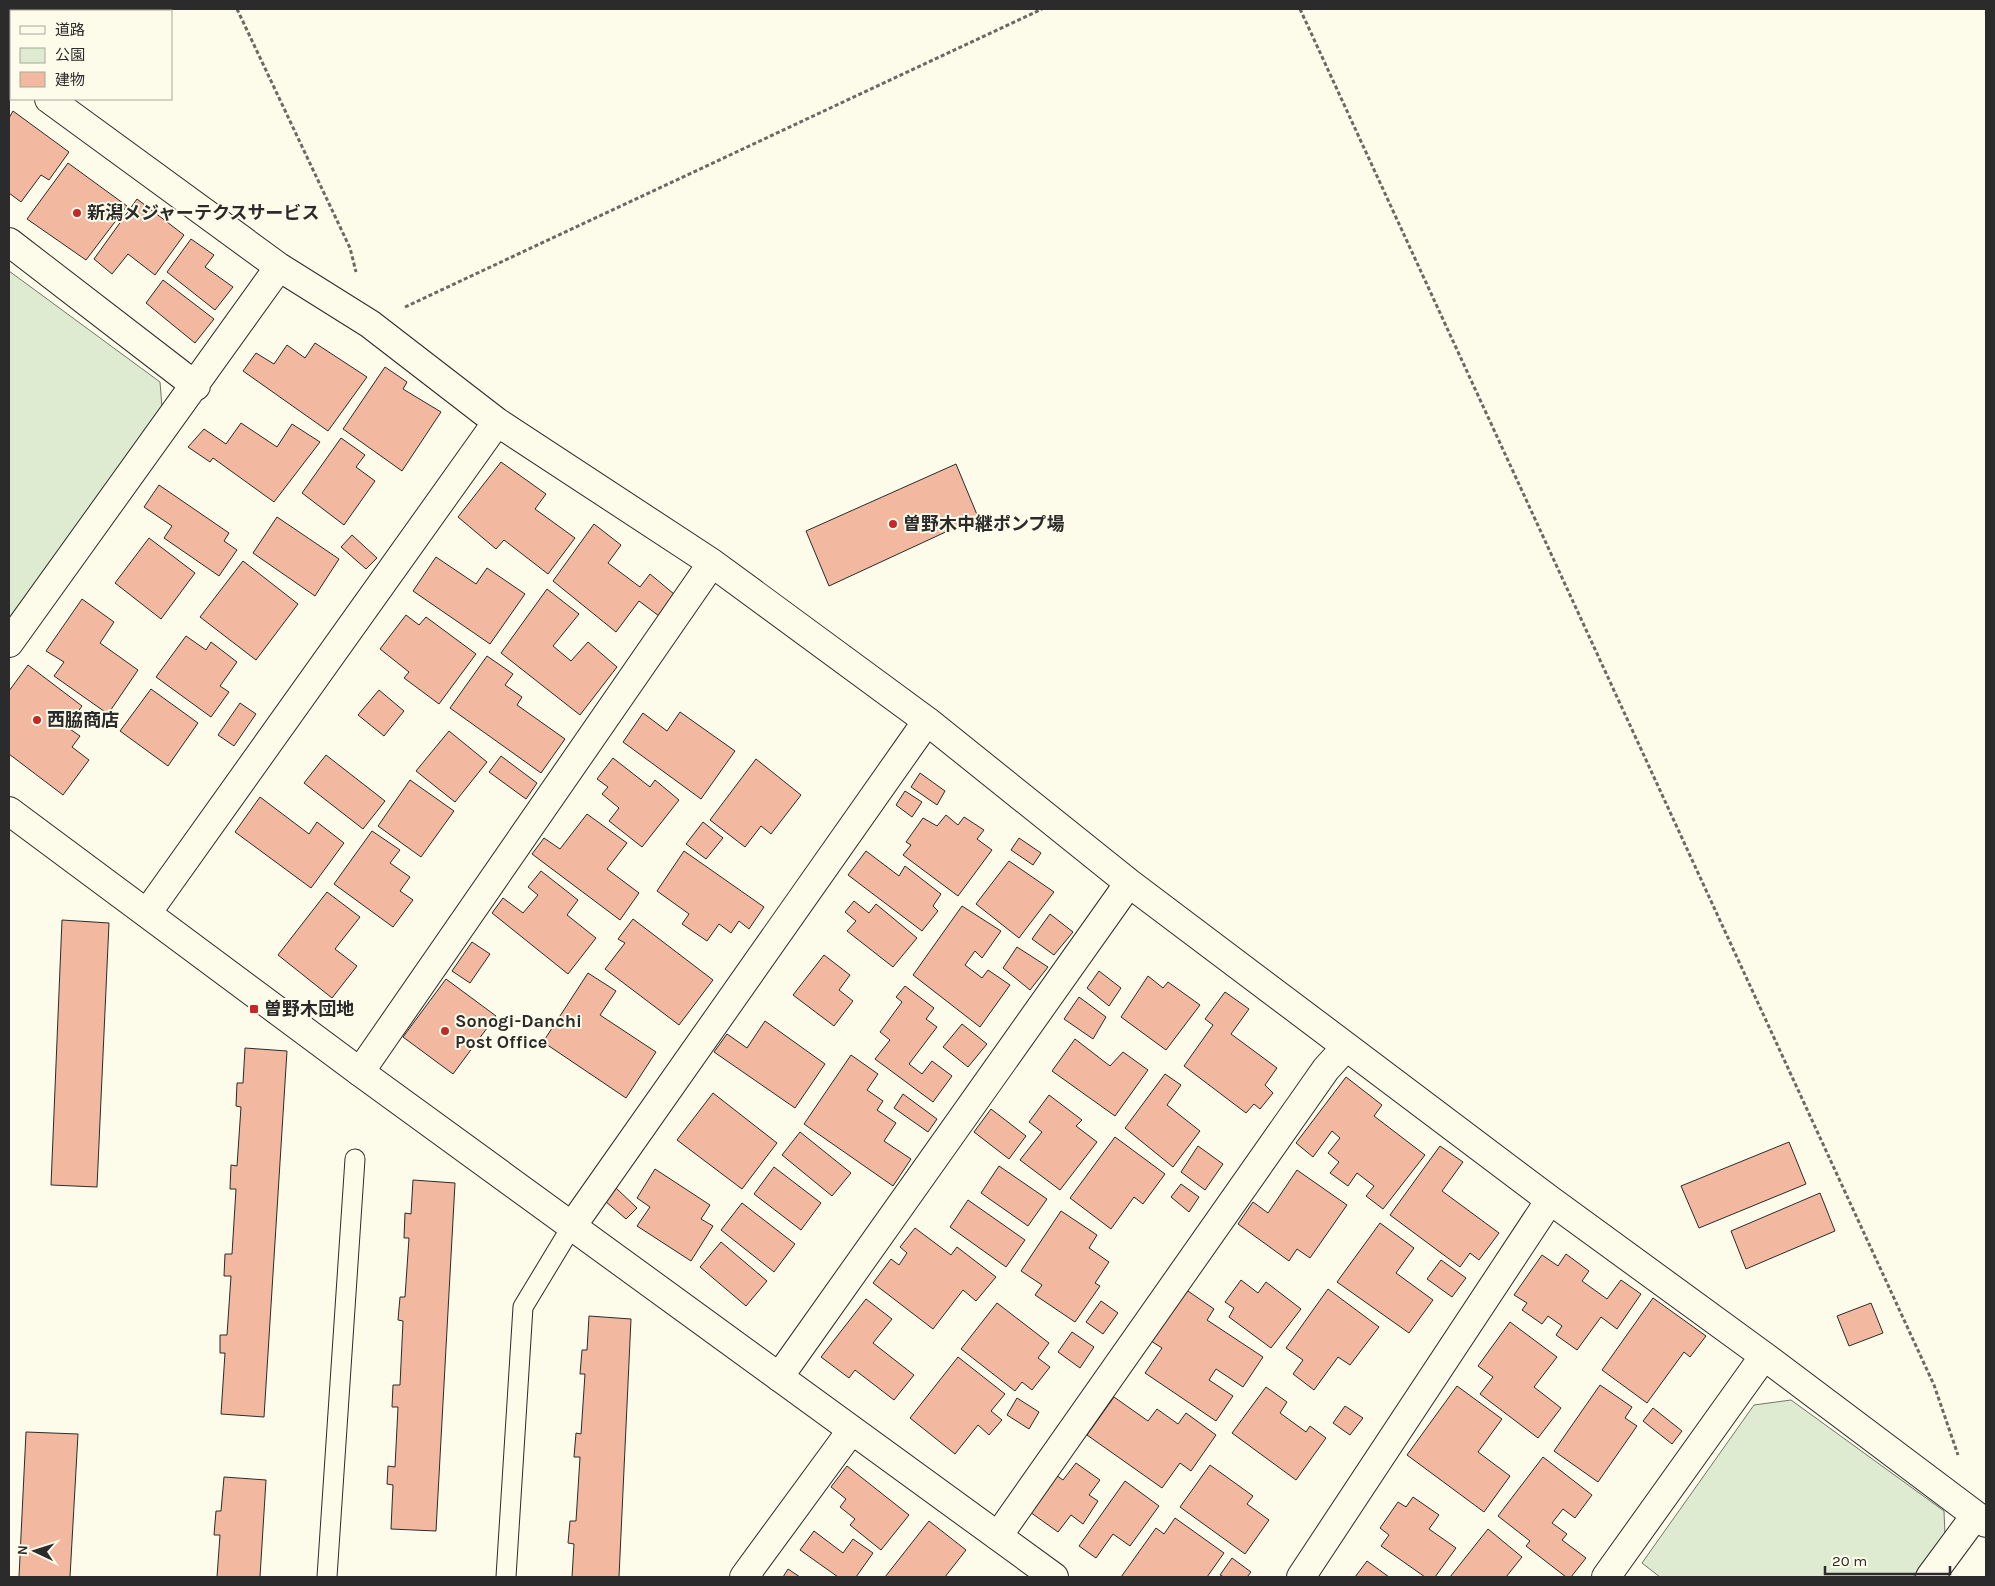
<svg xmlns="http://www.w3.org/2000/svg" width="1995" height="1586" viewBox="0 0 1995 1586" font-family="Karla,'Noto Sans JP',sans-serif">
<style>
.green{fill:#deebd1;stroke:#74746e}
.building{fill:#f2b8a0;stroke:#2b2b2b}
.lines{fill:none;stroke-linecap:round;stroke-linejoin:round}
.service-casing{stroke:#2b2b2b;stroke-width:21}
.minor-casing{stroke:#2b2b2b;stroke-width:30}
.tertiary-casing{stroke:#2b2b2b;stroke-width:30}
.path{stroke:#6a6964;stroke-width:3;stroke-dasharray:4 2.5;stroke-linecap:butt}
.service{stroke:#fdfbea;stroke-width:19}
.minor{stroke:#fdfbea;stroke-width:28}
.tertiary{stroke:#fdfbea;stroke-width:28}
.poi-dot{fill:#c62828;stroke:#fdfbea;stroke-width:2}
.labels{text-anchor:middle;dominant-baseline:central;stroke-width:4;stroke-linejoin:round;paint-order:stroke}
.poi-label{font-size:18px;font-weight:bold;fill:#2b2b2b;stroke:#fdfbea;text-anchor:start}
</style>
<rect width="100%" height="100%" fill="#fdfbea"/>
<path class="green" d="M9 271 160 382 162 407 9 620Z
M1791 1400 1944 1511 1945 1535 1913 1577H1660L1642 1563 1754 1405Z"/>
<path class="building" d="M13 111 69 152 49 180 41 175 21 202 9 193V118Z
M68 163 127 206 86 260 27 219Z
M137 199 184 235 155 275 128 254 112 274 94 259Z
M191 239 214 255 205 267 233 287 215 310 167 272Z
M163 280 214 319 195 343 146 303Z
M315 343 367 377 328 431 243 371 256 353 274 364 287 345 305 358Z
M385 367 407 382 403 389 441 412 402 471 343 429Z
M241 423 277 447 292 424 320 442 274 502 213 458 210 462 188 447 204 429 226 444Z
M341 438 365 455 356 467 375 481 344 525 302 493Z
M501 462 546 494 535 509 575 538 548 574 504 540 496 549 458 517Z
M956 464 978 517 829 586 806 531Z
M159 485 229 533 224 541 237 550 219 576 164 538 172 526 144 507Z
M277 517 339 559 315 596 253 553Z
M594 524 621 545 608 563 640 587 650 574 674 594 659 616 639 601 616 632 553 581Z
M352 535 377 558 366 569 341 547Z
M149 538 195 573 161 619 115 583Z
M436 557 476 584 487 568 525 594 490 644 413 591Z
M243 561 298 604 256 660 200 617Z
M547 589 579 614 553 646 571 661 588 642 617 667 580 715 501 653Z
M82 599 114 622 100 643 138 670 108 714 54 676 64 662 46 651Z
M406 615 419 625 426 617 476 654 439 704 404 678 409 672 380 649Z
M186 636 206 650 211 642 237 662 220 686 229 692 211 717 156 677Z
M487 656 513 674 505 685 522 697 517 705 565 739 541 773 450 708Z
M28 665 82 706 67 727 80 736 72 747 89 760 63 795 9 754V691Z
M151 689 198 723 168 766 120 731Z
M379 690 404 711 384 736 358 715Z
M240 703 256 714 234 746 218 735Z
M680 712 735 751 701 799 623 742 643 713 667 731Z
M449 731 487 762 455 802 416 771Z
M326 755 385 801 363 829 304 783Z
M501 756 537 783 526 799 489 772Z
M613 758 650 787 655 780 679 800 642 847 609 821 619 808 602 794 608 787 597 779Z
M756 759 801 795 771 834 761 826 745 847 710 820Z
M920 773 945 791 937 805 911 787Z
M410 780 454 811 421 857 378 826Z
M905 791 922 802 912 817 896 805Z
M260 797 309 834 317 822 344 843 311 888 235 832Z
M587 814 627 843 607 869 639 893 620 920 532 854 544 838 560 849Z
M946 815 958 825 964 817 984 830 977 839 992 850 958 896 903 855 911 845 906 842 923 818 937 826Z
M703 822 723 838 706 859 686 844Z
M372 831 400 850 390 863 410 877 400 891 413 900 393 927 334 884Z
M1019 838 1041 853 1033 865 1011 850Z
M684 851 764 907 749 929 739 921 731 933 719 924 707 941 682 924 689 914 657 891Z
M866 851 899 876 905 866 941 894 933 906 938 911 922 931 848 875Z
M1009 861 1054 892 1019 938 976 904Z
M541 871 578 900 567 915 596 938 568 974 492 913 503 898 523 913 538 895 528 887Z
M327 892 360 917 335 949 357 966 332 998 278 955Z
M854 901 869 913 876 904 917 938 893 967 847 931 856 921 845 912Z
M962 906 1001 931 982 958 975 951 965 965 982 978 988 970 1010 985 980 1027 913 975Z
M1050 914 1073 932 1054 955 1032 939Z
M633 919 713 980 679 1025 605 969 625 943 618 939Z
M62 920 109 923 97 1187 51 1185Z
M472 942 490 954 470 983 452 971Z
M1017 947 1048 967 1030 990 1003 968Z
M824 955 850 975 839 990 853 1001 834 1026 793 995Z
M1099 971 1121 988 1109 1006 1087 988Z
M588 973 616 991 600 1015 656 1052 626 1098 543 1042Z
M1148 976 1163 988 1168 982 1200 1005 1166 1050 1121 1017Z
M446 979 496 1016 453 1074 403 1037Z
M905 986 934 1008 926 1019 937 1027 909 1064 922 1074 932 1061 952 1076 933 1102 875 1059 890 1040 880 1032 902 1002 896 997Z
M1225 992 1249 1009 1231 1034 1277 1068 1265 1085 1273 1093 1260 1109 1254 1104 1246 1113 1184 1066 1213 1025 1205 1019Z
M1079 997 1106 1017 1093 1039 1064 1019Z
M765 1021 825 1064 795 1108 714 1052 727 1034 747 1048Z
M962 1024 987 1044 968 1067 943 1047Z
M1075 1039 1110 1066 1123 1052 1148 1070 1115 1116 1052 1071Z
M245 1048 287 1051 264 1417 221 1414 225 1353H220V1335H227L231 1276H224L225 1254H232L236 1189H230L231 1165 237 1166 241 1107 236 1106 237 1083H243Z
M851 1055 878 1074 867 1090 883 1101 877 1110 896 1123 884 1141 911 1159 893 1186 804 1124Z
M1165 1074 1181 1085 1167 1105 1200 1131 1173 1167 1125 1128Z
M1346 1077 1382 1105 1374 1116 1425 1155 1383 1209 1366 1196 1374 1186 1357 1173 1348 1186 1330 1173 1339 1162 1328 1153 1340 1138 1332 1131 1313 1157 1296 1143Z
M713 1093 777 1143 742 1189 677 1140Z
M903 1094 937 1119 928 1132 894 1108Z
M1049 1095 1082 1120 1076 1126 1097 1142 1060 1190 1020 1160 1042 1132 1029 1122Z
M991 1109 1026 1136 1009 1159 974 1132Z
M800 1132 851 1173 832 1196 782 1155Z
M1115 1137 1165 1174 1143 1204 1134 1197 1111 1229 1070 1198Z
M1789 1142 1806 1184 1699 1228 1681 1186Z
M1198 1146 1223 1164 1205 1190 1181 1172Z
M1440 1146 1463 1162 1442 1191 1499 1233 1479 1260 1470 1253 1460 1267 1390 1215Z
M999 1166 1047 1199 1028 1226 981 1193Z
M774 1167 821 1203 801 1230 754 1194Z
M655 1169 710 1205 701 1219 713 1226 691 1261 637 1226 650 1207 637 1198Z
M1297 1170 1347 1205 1310 1258 1297 1249 1289 1261 1238 1224 1253 1202 1268 1213Z
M413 1180 455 1183 436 1531 391 1529 393 1485 387 1484 388 1466 395 1467 398 1407H392L393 1385H400L403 1321 398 1320 400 1297H405L409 1238H404L405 1213 411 1214Z
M1181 1184 1199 1197 1189 1212 1171 1197Z
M616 1188 637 1208 626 1219 605 1201Z
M1820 1193 1835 1231 1746 1269 1731 1231Z
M968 1200 1025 1240 1006 1267 950 1227Z
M742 1203 795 1244 774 1272 721 1230Z
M1061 1211 1097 1235 1089 1248 1109 1262 1095 1283 1100 1286 1075 1322 1035 1295 1042 1285 1021 1271Z
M1380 1223 1414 1248 1396 1273 1433 1300 1409 1333 1337 1282Z
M915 1228 951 1255 957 1247 996 1277 976 1301 963 1290 933 1329 873 1283 891 1259 899 1265 907 1253 900 1247Z
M721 1242 767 1281 746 1306 700 1267Z
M1566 1254 1589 1271 1582 1281 1607 1299 1621 1280 1641 1294 1617 1329 1601 1317 1577 1350 1556 1335 1562 1326 1548 1316 1542 1324 1522 1310 1527 1303 1514 1295 1542 1255 1558 1266Z
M1441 1260 1466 1278 1452 1297 1427 1279Z
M1241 1280 1258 1293 1266 1282 1301 1309 1271 1348 1229 1317 1234 1308 1225 1302Z
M1185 1289 1214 1309 1207 1320 1263 1357 1243 1387 1216 1369 1209 1380 1233 1396 1216 1421 1145 1373 1162 1348 1151 1341Z
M1328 1289 1379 1327 1350 1365 1338 1357 1314 1390 1293 1374 1303 1360 1286 1348Z
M1653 1298 1706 1336 1690 1357 1684 1352 1647 1403 1602 1370Z
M866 1299 892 1319 873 1343 914 1375 894 1400 855 1370 849 1378 821 1357Z
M1101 1301 1118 1313 1103 1334 1086 1322Z
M997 1303 1049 1343 1038 1358 1050 1367 1032 1390 1022 1382 1015 1391 961 1349Z
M1871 1303 1883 1333 1849 1346 1837 1316Z
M589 1316 631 1319 619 1577H572L574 1544 568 1543 570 1521H576L580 1457H574L576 1433 581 1434 585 1374H580L582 1350H587Z
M1510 1322 1557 1357 1534 1387 1561 1408 1538 1438 1480 1394 1493 1377 1478 1366Z
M1072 1332 1094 1347 1080 1368 1058 1352Z
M958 1357 1005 1394 991 1411 1002 1420 989 1435 978 1425 955 1454 910 1418Z
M1600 1385 1632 1407 1625 1418 1637 1426 1598 1482 1554 1451Z
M1457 1386 1502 1419 1478 1452 1510 1476 1484 1512 1407 1455Z
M1266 1387 1287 1402 1280 1413 1306 1432 1310 1426 1326 1438 1296 1480 1232 1433Z
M1114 1397 1148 1421 1157 1409 1178 1424 1186 1413 1216 1435 1191 1471 1180 1463 1162 1488 1087 1435Z
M1017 1398 1039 1412 1029 1429 1007 1415Z
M1345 1406 1363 1418 1350 1435 1333 1423Z
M1653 1408 1682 1431 1672 1444 1643 1421Z
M26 1432 78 1434 70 1577H19Z
M1543 1457 1592 1495 1575 1518 1563 1509 1552 1523 1567 1534 1562 1540 1586 1558 1571 1577H1566L1526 1546 1530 1541 1498 1516Z
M1076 1463 1100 1480 1089 1495 1098 1501 1083 1524 1071 1515 1058 1532 1030 1512 1056 1475 1063 1480Z
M1210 1465 1253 1496 1247 1504 1269 1520 1245 1554 1180 1507Z
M847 1466 909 1515 881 1550 850 1525 855 1519 840 1507 846 1499 831 1487Z
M224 1477 266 1480 260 1577H217L220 1535H214L216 1511H221Z
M1125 1481 1159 1506 1130 1546 1113 1534 1096 1558 1079 1546Z
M1413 1497 1439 1515 1429 1529 1456 1548 1435 1577H1425L1381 1546 1389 1535 1380 1528 1398 1502 1406 1507Z
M1175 1518 1224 1553 1207 1577H1121L1156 1528 1164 1534Z
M929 1521 966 1550 945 1577H885Z
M1488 1529 1522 1557 1506 1577H1450Z
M814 1531 843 1553 853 1539 873 1553 856 1577H838L800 1550Z
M1232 1558 1251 1572 1247 1577H1224L1220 1575Z
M1367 1561 1389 1577H1355Z
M788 1569 800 1577H783Z"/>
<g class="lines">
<defs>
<path id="service" d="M327 1577 355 1159
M506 1577 523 1307 572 1226"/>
<path id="minor" d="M9 70 11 71
M49 99 279 267 370 324 497 422 712 563 927 721 1129 883 1550 1200 1764 1356 1986 1523
M9 242 196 386
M9 643 279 267
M147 913 497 422
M360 1072 712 563
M572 1226 927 721
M779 1377 1129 883
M998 1536 1326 1069 1346 1047
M744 1577 851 1431
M1301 1577 1550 1200
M1606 1577 1764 1356
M1930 1577 1975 1516"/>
<path id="tertiary" d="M9 811 360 1072 1054 1577"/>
</defs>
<use href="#service" class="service-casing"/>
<use href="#minor" class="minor-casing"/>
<use href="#tertiary" class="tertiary-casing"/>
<path class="path" d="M237 9 350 248 356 272
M1300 9 1934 1385 1958 1455
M405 307 1042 9"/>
<use href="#service" class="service"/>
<use href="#minor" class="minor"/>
<use href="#tertiary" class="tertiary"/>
</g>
<g class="poi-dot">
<circle cx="77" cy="213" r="5"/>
<circle cx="893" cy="524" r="5"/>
<circle cx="37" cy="720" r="5"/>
<rect x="249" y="1004" width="10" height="10" rx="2.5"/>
<circle cx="445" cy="1031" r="5"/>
</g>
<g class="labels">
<g class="poi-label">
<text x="87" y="213">新潟メジャーテクスサービス</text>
<text x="903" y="524">曽野木中継ポンプ場</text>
<text x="47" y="720">西脇商店</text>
<text x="264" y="1009">曽野木団地</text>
<text x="455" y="1021">Sonogi-Danchi<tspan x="455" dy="21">Post Office</tspan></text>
</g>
</g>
<rect width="1995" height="1586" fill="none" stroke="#2b2b2b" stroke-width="20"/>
<rect x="10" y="10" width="162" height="90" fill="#fdfbea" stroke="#a9a89e"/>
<rect x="20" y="26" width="25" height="8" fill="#fdfbea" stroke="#a9a89e"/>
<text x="55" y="35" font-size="15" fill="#2b2b2b">道路</text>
<rect x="20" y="48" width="25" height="15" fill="#deebd1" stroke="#a9a89e"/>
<text x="55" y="60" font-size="15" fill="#2b2b2b">公園</text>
<rect x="20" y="72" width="25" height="15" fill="#f2b8a0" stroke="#a9a89e"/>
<text x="55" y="85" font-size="15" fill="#2b2b2b">建物</text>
<g transform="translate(35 1551) rotate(274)" stroke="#fdfbea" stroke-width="4" paint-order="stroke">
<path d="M0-4L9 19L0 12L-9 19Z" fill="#2b2b2b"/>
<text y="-8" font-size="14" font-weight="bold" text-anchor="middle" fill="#2b2b2b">N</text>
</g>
<path d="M1825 1566v8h125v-8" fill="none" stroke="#2b2b2b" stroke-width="2.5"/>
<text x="1832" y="1566" font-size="15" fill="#2b2b2b" stroke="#fdfbea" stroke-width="4" paint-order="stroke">20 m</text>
</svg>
